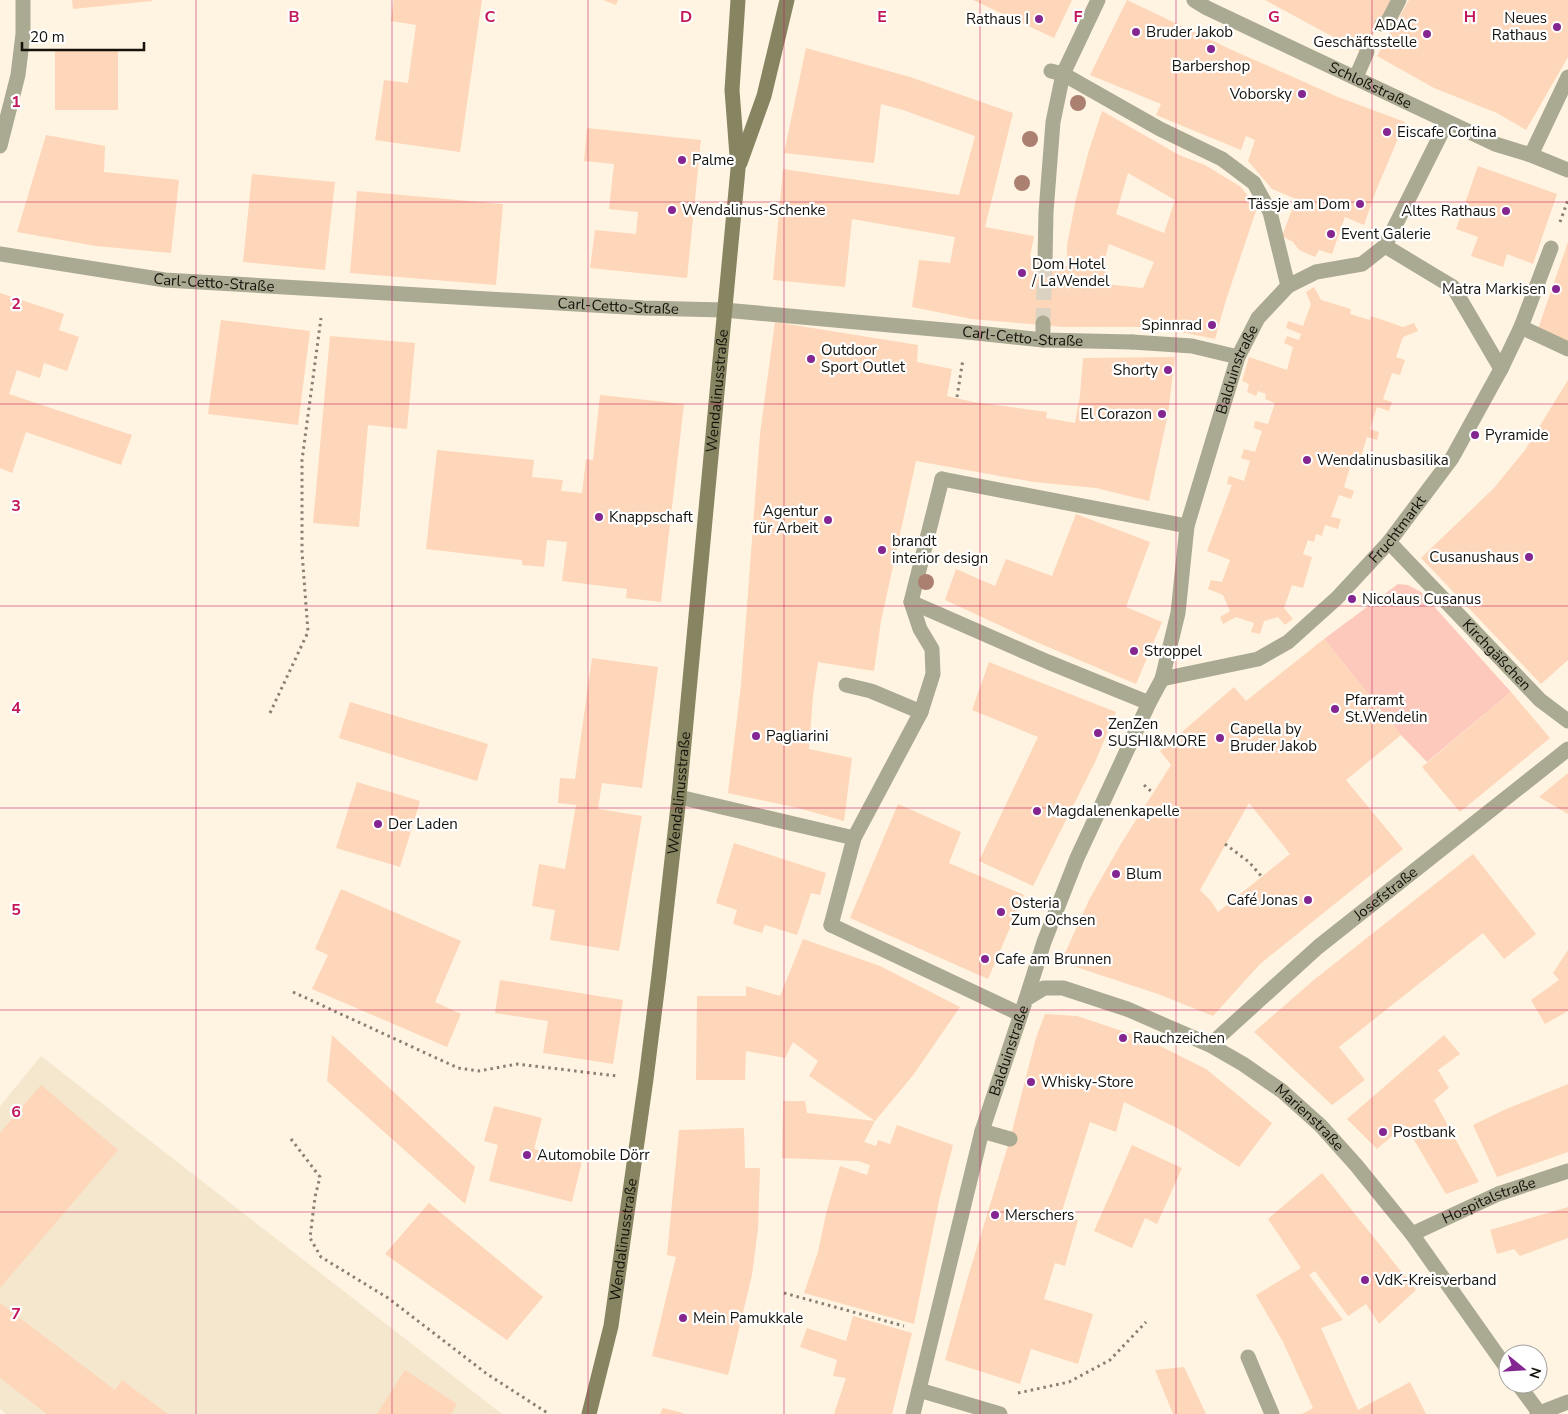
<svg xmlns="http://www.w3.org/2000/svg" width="1568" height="1414" viewBox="0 0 1568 1414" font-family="'Nunito Sans',sans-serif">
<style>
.built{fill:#f4e7ce}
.green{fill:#fdc9bd}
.building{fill:#fed6b9;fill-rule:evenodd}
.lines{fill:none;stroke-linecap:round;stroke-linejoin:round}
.pedestrian-tunnel{stroke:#dcd2c2;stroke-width:15;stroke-dasharray:15 8;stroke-linecap:butt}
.path{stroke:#878074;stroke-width:3;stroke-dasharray:2.5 4;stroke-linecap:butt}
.service{stroke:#aaa991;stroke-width:15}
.pedestrian{stroke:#aaa991;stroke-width:15}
.minor{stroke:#aaa991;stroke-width:15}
.secondary{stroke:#868461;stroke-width:15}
.tree{fill:#ac8071}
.grid{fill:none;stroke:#c2185b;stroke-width:1;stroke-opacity:0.55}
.poi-dot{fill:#832691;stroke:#fff;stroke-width:2}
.labels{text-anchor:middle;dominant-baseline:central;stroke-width:4.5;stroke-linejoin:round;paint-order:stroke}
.poi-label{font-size:15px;fill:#15120b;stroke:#fff;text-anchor:start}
.street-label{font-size:15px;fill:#15120b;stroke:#fff}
.grid-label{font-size:16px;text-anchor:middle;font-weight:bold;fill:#c2185b;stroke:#fff;stroke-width:4.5;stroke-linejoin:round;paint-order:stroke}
</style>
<rect width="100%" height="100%" fill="#fff4e2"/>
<path class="built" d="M41 1056 502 1414H6L0 1409V1106Z"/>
<path class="green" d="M1398 584 1408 585 1421 592 1511 692 1427 762 1401 735 1324 639Z"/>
<path class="building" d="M72 0H152V1L73 9Z
M394 0H482L460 152 375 140 384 80 408 83 416 25 391 21Z
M603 0H618L616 5Z
M973 0H1072L1054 38Z
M1127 0 1232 50 1338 97 1405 122 1375 193 1364 225 1345 217 1332 254 1319 250 1315 257 1299 250 1293 242 1282 236 1296 199 1272 189 1248 161 1255 140 1246 136 1241 150 1156 115 1161 104 1090 75Z
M1265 0H1391L1363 53Z
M1409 0H1568V57L1526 130 1497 113 1434 88 1377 56Z
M806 48 910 77 1013 113 985 227 1034 236 1030 257 1067 266V245L1076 199 1089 150 1102 111 1179 155 1205 165 1241 187 1257 208 1226 300 1215 339 1156 327H1063L972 319 912 307 919 260 950 263 955 237 852 219 845 287 773 280 783 169 959 195 975 136 903 110 881 104 874 163 784 153ZM1128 173 1175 200 1164 233 1116 214ZM1109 244 1154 262 1143 288 1105 284 1106 255Z
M55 51H118V110H55Z
M587 128 701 140 687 278 590 268 595 230 636 234 638 212 609 209 614 164 584 161Z
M46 135 105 146 104 172 179 180 171 253 96 246 17 232Z
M1478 166 1557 194 1533 264 1507 254 1503 267 1471 256 1478 237 1456 229Z
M252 174 335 182 325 270 243 262Z
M357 191 503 204 496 285 350 273Z
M1568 242V344L1538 329Z
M1314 287 1321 300 1351 309 1350 314 1370 320 1371 316 1403 327 1414 323 1418 331 1403 337 1396 357 1405 360 1400 375 1392 373 1383 399 1392 402 1389 411 1377 407 1370 429 1379 432 1377 440 1367 437 1361 457 1366 459 1364 468 1351 464 1344 487 1354 491 1351 499 1339 495 1331 517 1341 519 1338 529 1325 525 1322 536 1316 534 1314 542 1308 540 1303 554 1312 557 1303 588 1292 585 1284 608 1293 619 1285 625 1278 617 1264 621 1260 634 1251 632 1254 623 1236 617 1223 624 1220 617 1230 611 1223 595 1208 589 1211 580 1222 582 1230 560 1207 551 1232 485 1227 484 1229 476 1244 481 1250 461 1241 458 1244 449 1255 452 1262 431 1254 428 1255 421 1268 424 1275 403 1265 399 1266 394 1258 391 1256 396 1247 392 1249 384 1242 381 1249 357 1287 370 1293 347 1284 343 1287 336 1299 340 1301 334 1286 328 1288 321 1303 326 1311 304 1306 292Z
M0 293 64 314 59 330 79 337 67 371 44 363 40 378 17 370 9 394 132 435 121 465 26 432 12 473 0 468Z
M221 320 310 331 298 425 208 414Z
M775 322 918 345 917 362 952 369 947 396 973 402 1047 412 1046 418 1075 423 1080 395 1083 358 1175 357 1168 414 1149 501 1096 488 1034 482 916 461 881 621 874 671 818 662 813 696 809 749 852 758 844 821 798 808 728 793 741 685 760 434Z
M330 336 415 343 407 429 368 425 359 527 313 523Z
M1568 380V660L1541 684 1421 558 1494 488 1525 450Z
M600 395 684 404 661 602 626 598 627 589 562 581 567 542 547 540 544 567 522 565V560L426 549 437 450 534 460 532 477 563 480 561 491 582 493 586 459 593 460Z
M1076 514 1150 542 1126 607 1162 622 1136 684 1027 638 945 600 956 569 995 586 1006 559 1052 576Z
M1324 639 1401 735 1346 780 1403 849 1260 964 1213 1016 1158 994 1061 962 1089 900 1122 842 1171 765 1160 751 1234 687 1246 701ZM1249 803 1290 854 1218 912 1211 901 1200 890Z
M592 658 658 667 642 788 602 783 598 809 642 816 619 951 550 940 555 910 532 906 539 864 565 869 576 805 558 803 560 778 575 779Z
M989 662 1116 712 1096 760 1033 886 979 861 1038 737 972 710Z
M1511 692 1550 738 1460 812 1422 767Z
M350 702 488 744 477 781 339 738Z
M1568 773V814L1539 797Z
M357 782 420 801 400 867 336 848Z
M898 804 961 832 949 863 1024 895 988 979 850 918Z
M734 843 826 873 820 895 811 893 797 935 765 925 762 933 733 924 737 910 716 903Z
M1473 854 1536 934 1504 959 1483 933 1339 1047 1365 1080 1332 1105 1254 1032 1315 979Z
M341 889 461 941 435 1002 461 1014 447 1047 312 989 328 955 315 949Z
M803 939 880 966 960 1007 914 1074 875 1121 809 1076 818 1061 793 1042 785 1058 746 1051 745 1080H696L697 996H746V986L780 996Z
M1568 950V1011L1545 1024 1531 1000 1559 980 1553 973Z
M500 980 623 1000 613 1064 543 1053 548 1021 495 1013Z
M1045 1014 1077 1016 1146 1039 1206 1069 1272 1123 1239 1167 1177 1128 1124 1102 1116 1132 1090 1122 1061 1214 1078 1220 1065 1266 1055 1263 1044 1299 1093 1314 1078 1364 1031 1349 1020 1384 945 1360 968 1277 1010 1139 1036 1038Z
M332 1035 475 1167 465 1204 327 1081Z
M1444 1035 1460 1054 1438 1070 1449 1088 1434 1100 1479 1182 1446 1194 1405 1125 1377 1149 1347 1119Z
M1568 1084V1152L1497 1177 1473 1125 1504 1110Z
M41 1085 118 1150 0 1288V1133Z
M783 1101H805L807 1113 875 1121 864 1142 876 1146 878 1140 890 1144 897 1125 953 1145 939 1201 914 1324 804 1293 818 1252 826 1214 840 1166 867 1175 870 1165 858 1161 782 1158Z
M494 1106 542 1118 534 1149 582 1161 572 1202 489 1181 498 1145 484 1141Z
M744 1128 745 1168H760L758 1229 752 1275 728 1375 652 1356 676 1257 667 1255 679 1130Z
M1132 1145 1182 1168 1157 1224 1145 1218 1132 1248 1094 1231Z
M1322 1173 1416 1290 1379 1324 1366 1304 1348 1316 1315 1271 1309 1275 1343 1320 1321 1328 1358 1410 1410 1382 1426 1414H1302L1313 1408 1283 1342 1256 1295 1301 1268 1268 1219Z
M429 1203 543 1297 507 1340 385 1254Z
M1568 1207V1238L1520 1256 1514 1249 1497 1254 1490 1230Z
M0 1303 115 1390 122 1380 168 1414H47L0 1378Z
M853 1316 912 1333 892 1414H834L846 1378 833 1376 837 1360 800 1347 807 1328 846 1341Z
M1184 1367 1206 1414H1173L1155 1370Z
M405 1370 457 1404 451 1414H377Z
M663 1408 683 1413V1414H660Z"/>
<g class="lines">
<path class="pedestrian-tunnel" d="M1043 323 1045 261"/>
<path class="path" d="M1560 222 1568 200
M957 397 963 359
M270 713 308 632 302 552V460L321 318
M1144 785 1153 793
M1225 844 1249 862 1262 877
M293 992 458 1068 479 1071 517 1064 617 1076
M291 1139 320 1177 315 1197 310 1238 321 1257 388 1298 487 1374 549 1414
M784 1293 904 1326
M1018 1393 1069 1382 1110 1360 1146 1322"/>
<g class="service">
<path d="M1382 24 1387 23 1399 0"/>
<path id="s1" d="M724 310 967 332 1043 340 1132 342"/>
<path d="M846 685 871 691 921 712"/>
<path d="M679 797 854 838"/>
<path d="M831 925 854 838 921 712 933 674 932 649 920 629 911 602 942 479"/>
<path id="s2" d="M1210 1045 1318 947 1568 749"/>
<path d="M982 1131 1010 1139"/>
<path id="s3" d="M1412 1234 1498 1194 1568 1171"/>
</g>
<g class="pedestrian">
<path id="s4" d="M1194 0 1207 8 1495 144 1531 155 1568 170"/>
<path d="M1051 71 1063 74 1160 129 1222 159 1254 183 1270 212 1288 286"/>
<path d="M1356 77 1367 52"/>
<path d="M1531 155 1568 77"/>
<path d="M1385 246 1453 287 1501 369"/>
<path d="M1045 261 1046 212 1053 122 1063 74 1098 0"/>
<path d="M1521 327 1568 349"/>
<path d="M1043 340V323"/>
<path d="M1132 342 1192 346 1238 357"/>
<path d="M942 479 1187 526"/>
<path id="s5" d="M1389 542 1540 700 1568 721"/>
<path d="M911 602 1048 662 1149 703"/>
<path id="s6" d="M1162 679 1258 659 1288 642 1337 598 1389 542 1452 458 1501 369 1521 327 1551 248"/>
<path d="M831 925 1020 1014"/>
<path id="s7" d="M1026 999 1044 942 1077 858 1149 703 1162 679 1178 613 1187 526 1238 357 1258 318 1288 286 1316 272 1362 264 1385 246 1447 122"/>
</g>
<g class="minor">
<path d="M0 146 18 75 23 34V0"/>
<path id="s8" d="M0 254 165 280 643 308 724 310"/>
<path d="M1248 1357 1272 1414"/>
<path d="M1518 1384 1540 1414"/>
<path d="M919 1390 1000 1414"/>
<path id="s9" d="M913 1414 982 1131 1026 999 1044 988H1063L1127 1009 1210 1045 1243 1064 1282 1091 1321 1126 1356 1165 1412 1234 1508 1370"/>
<path d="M1537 1414 1568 1402"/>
</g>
<g class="secondary">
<path d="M740 163 764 96 787 0"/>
<path id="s10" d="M589 1414 611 1326 646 1079 659 975 679 797 738 169 732 90 738 0"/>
</g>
</g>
<g class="tree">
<circle cx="1078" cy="103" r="8"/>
<circle cx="1030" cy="139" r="8"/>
<circle cx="1022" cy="183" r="8"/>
<circle cx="926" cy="582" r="8"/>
</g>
<path class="grid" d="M196 0V1414M392 0V1414M588 0V1414M784 0V1414M980 0V1414M1176 0V1414M1372 0V1414M0 202H1568M0 404H1568M0 606H1568M0 808H1568M0 1010H1568M0 1212H1568"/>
<g class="poi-dot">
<circle cx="1039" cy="19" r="5"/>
<circle cx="1557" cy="27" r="5"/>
<circle cx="1136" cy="32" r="5"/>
<circle cx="1427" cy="34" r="5"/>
<circle cx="1211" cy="49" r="5"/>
<circle cx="1302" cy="94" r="5"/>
<circle cx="1387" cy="132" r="5"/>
<circle cx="682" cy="160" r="5"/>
<circle cx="1360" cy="204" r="5"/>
<circle cx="672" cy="210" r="5"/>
<circle cx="1506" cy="211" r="5"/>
<circle cx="1331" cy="234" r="5"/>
<circle cx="1022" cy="273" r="5"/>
<circle cx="1556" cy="289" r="5"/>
<circle cx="1212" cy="325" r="5"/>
<circle cx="811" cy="359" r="5"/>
<circle cx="1168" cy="370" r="5"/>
<circle cx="1162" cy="414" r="5"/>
<circle cx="1475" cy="435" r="5"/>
<circle cx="1307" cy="460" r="5"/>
<circle cx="599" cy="517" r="5"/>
<circle cx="828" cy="520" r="5"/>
<circle cx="882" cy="550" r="5"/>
<circle cx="1529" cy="557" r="5"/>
<circle cx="1352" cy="599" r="5"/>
<circle cx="1134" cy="651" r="5"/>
<circle cx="1335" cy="709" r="5"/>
<circle cx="1098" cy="733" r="5"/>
<circle cx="756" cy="736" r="5"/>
<circle cx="1220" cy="738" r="5"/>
<circle cx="1037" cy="811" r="5"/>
<circle cx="378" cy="824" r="5"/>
<circle cx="1116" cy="874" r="5"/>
<circle cx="1308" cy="900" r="5"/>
<circle cx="1001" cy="912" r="5"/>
<circle cx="985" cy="959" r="5"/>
<circle cx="1123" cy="1038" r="5"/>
<circle cx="1031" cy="1082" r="5"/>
<circle cx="1383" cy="1132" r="5"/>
<circle cx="527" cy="1155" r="5"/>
<circle cx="995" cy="1215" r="5"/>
<circle cx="1365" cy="1280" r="5"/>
<circle cx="683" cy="1318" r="5"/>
</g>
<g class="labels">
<g class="poi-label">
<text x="1547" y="18" text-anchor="end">Neues<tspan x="1547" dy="17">Rathaus</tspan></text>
<text x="1029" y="19" text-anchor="end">Rathaus I</text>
<text x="1417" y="25" text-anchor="end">ADAC<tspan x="1417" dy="17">Geschäftsstelle</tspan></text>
<text x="1146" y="32">Bruder Jakob</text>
<text x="1211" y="66" text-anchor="middle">Barbershop</text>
<text x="1292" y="94" text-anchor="end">Voborsky</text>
<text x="1397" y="132">Eiscafe Cortina</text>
<text x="692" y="160">Palme</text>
<text x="1350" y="204" text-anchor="end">Tässje am Dom</text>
<text x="682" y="210">Wendalinus-Schenke</text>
<text x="1496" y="211" text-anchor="end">Altes Rathaus</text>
<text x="1341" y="234">Event Galerie</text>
<text x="1032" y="264">Dom Hotel<tspan x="1032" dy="17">/ LaWendel</tspan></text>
<text x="1546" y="289" text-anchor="end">Matra Markisen</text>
<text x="1202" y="325" text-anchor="end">Spinnrad</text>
<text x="821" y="350">Outdoor<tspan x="821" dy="17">Sport Outlet</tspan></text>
<text x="1158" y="370" text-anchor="end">Shorty</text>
<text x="1152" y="414" text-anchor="end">El Corazon</text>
<text x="1485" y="435">Pyramide</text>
<text x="1317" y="460">Wendalinusbasilika</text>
<text x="818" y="511" text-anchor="end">Agentur<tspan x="818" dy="17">für Arbeit</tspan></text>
<text x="609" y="517">Knappschaft</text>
<text x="892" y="541">brandt<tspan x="892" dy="17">interior design</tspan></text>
<text x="1519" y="557" text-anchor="end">Cusanushaus</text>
<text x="1362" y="599">Nicolaus Cusanus</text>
<text x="1144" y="651">Stroppel</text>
<text x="1345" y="700">Pfarramt<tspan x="1345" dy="17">St.Wendelin</tspan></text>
<text x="1108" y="724">ZenZen<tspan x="1108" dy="17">SUSHI&amp;MORE</tspan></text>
<text x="1230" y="729">Capella by<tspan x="1230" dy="17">Bruder Jakob</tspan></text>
<text x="766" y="736">Pagliarini</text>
<text x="1047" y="811">Magdalenenkapelle</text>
<text x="388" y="824">Der Laden</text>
<text x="1126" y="874">Blum</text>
<text x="1298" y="900" text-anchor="end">Café Jonas</text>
<text x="1011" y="903">Osteria<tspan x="1011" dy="17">Zum Ochsen</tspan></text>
<text x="995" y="959">Cafe am Brunnen</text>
<text x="1133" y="1038">Rauchzeichen</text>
<text x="1041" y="1082">Whisky-Store</text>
<text x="1393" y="1132">Postbank</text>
<text x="537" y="1155">Automobile Dörr</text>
<text x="1005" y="1215">Merschers</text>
<text x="1375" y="1280">VdK-Kreisverband</text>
<text x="693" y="1318">Mein Pamukkale</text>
</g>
<g class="street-label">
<text stroke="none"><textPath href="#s4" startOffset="196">Schloßstraße</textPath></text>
<text stroke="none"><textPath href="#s8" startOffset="216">Carl-Cetto-Straße</textPath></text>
<text stroke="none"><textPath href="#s8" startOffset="621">Carl-Cetto-Straße</textPath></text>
<text stroke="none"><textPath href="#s1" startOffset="300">Carl-Cetto-Straße</textPath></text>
<text stroke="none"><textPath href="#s7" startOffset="668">Balduinstraße</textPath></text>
<text stroke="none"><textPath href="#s10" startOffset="1032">Wendalinusstraße</textPath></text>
<text stroke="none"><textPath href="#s6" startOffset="290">Fruchtmarkt</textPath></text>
<text stroke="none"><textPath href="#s5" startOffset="156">Kirchgäßchen</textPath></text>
<text stroke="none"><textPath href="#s10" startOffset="628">Wendalinusstraße</textPath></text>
<text stroke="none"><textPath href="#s2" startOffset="232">Josefstraße</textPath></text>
<text stroke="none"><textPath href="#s9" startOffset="376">Balduinstraße</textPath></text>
<text stroke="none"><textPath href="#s9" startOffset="752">Marienstraße</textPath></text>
<text stroke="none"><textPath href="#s3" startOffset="84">Hospitalstraße</textPath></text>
<text stroke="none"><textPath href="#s10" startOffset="178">Wendalinusstraße</textPath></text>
</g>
</g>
<g class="grid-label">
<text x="294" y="22">B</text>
<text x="490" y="22">C</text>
<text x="686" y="22">D</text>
<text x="882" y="22">E</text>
<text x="1078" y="22">F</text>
<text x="1274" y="22">G</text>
<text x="1470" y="22">H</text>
<text x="16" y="107">1</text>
<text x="16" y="309">2</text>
<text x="16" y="511">3</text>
<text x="16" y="713">4</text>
<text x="16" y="915">5</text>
<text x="16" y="1117">6</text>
<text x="16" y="1319">7</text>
</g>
<g transform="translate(1523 1369) rotate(108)"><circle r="24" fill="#ffffff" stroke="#a1a09d"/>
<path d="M0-4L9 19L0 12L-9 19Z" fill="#832691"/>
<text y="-8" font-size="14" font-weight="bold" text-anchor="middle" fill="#15120b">N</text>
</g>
<path d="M22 42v8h122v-8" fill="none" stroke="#15120b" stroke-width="2.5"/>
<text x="30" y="42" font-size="15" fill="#15120b" stroke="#ffffff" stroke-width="4" paint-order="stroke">20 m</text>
</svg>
